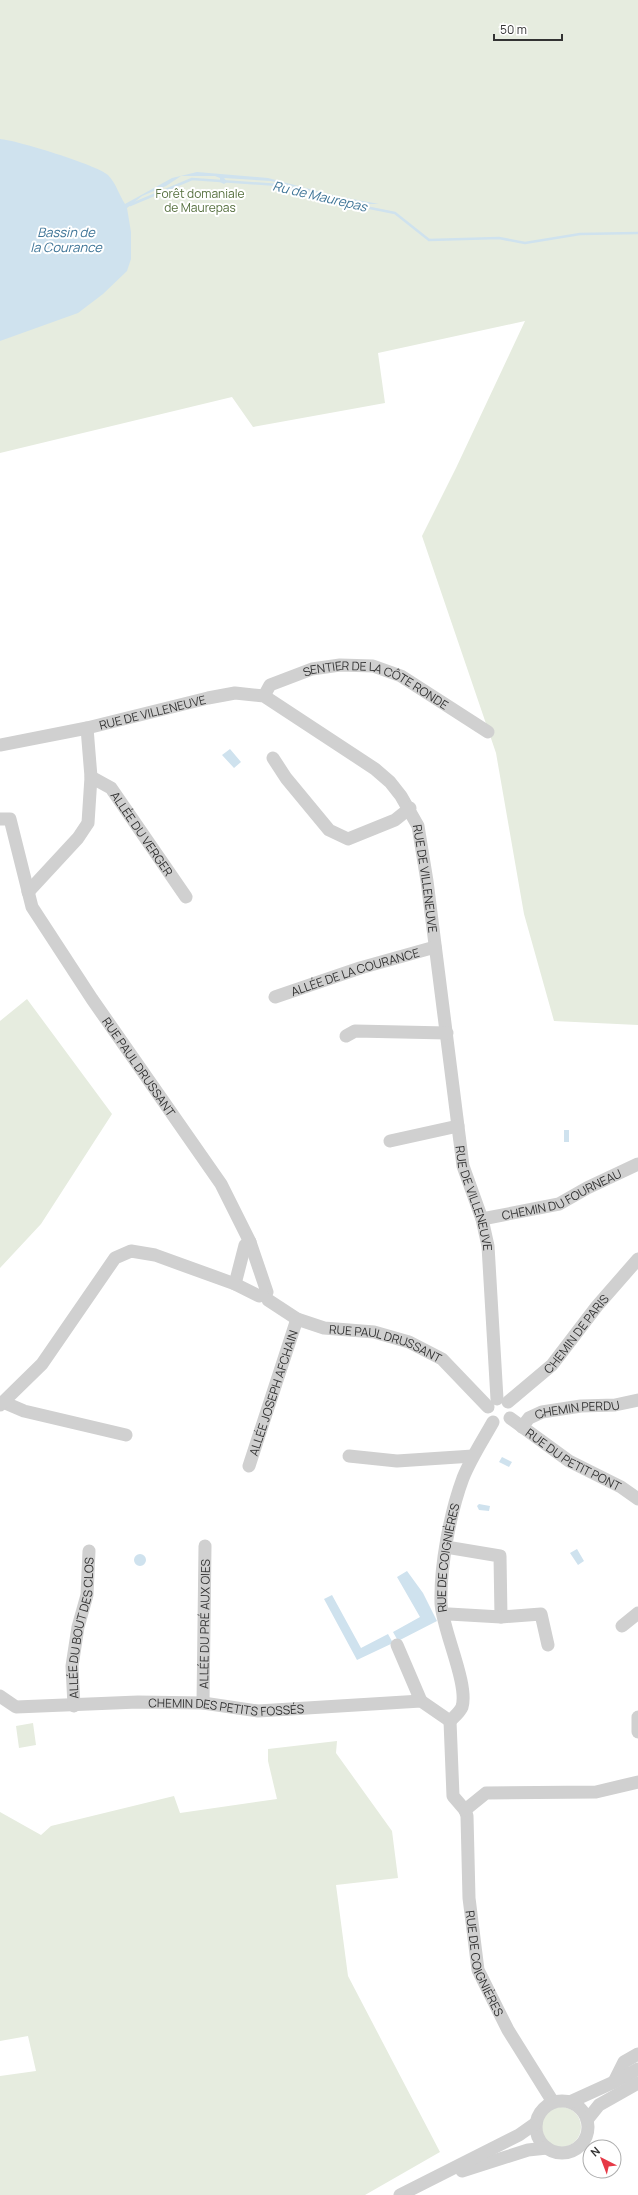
<svg xmlns="http://www.w3.org/2000/svg" width="638" height="2195" viewBox="0 0 638 2195" font-family="Manrope,sans-serif">
<style>
.green{fill:#e6ecdf}
.water{fill:#cfe2ee}
.lines{fill:none;stroke-linecap:round;stroke-linejoin:round}
.stream{stroke:#cfe2ee;stroke-width:2.5}
.minor{stroke:#d0d0d0;stroke-width:13}
.labels{text-anchor:middle;dominant-baseline:central;stroke-width:4;stroke-linejoin:round;paint-order:stroke}
.park-label{font-size:12px;fill:#56703f;stroke:#fff}
.street-label{font-size:12px;fill:#333;stroke:#fff}
.water-label{font-size:13px;font-style:italic;fill:#3f7597;stroke:#fff}
</style>
<rect width="100%" height="100%" fill="#fff"/>
<path class="green" d="M0 0H638V1025L554 1021 524 914 496 753 422 536 456 468 525 321 378 353 385 403 253 427 232 397 0 453Z
M27 999 112 1114 41 1224 0 1268V1021Z
M33 1723 36 1745 19 1748 16 1726Z
M337 1741 336 1753 392 1831 398 1878 336 1885 348 1976 440 2152 365 2195H0V2076L36 2071 28 2036 0 2041V1812L41 1835 51 1826 174 1796 180 1813 277 1799 268 1761V1749Z
M541 2127a20 20 0 1 1 40 0a20 20 0 1 1-40 0Z"/>
<path class="water" d="M0 139C16 140 97 165 108 175 116 183 119 195 125 204L172 178 197 172 268 178 336 196 379 204H363L271 181 224 178 227 182 224 184 220 182V178L215 176H181L166 186 142 196 127 208 131 232V259L127 271 103 294 78 313 0 341Z
M230 749 241 762 234 768 222 755Z
M564 1130H569V1142H564Z
M502 1457 512 1462 509 1467 499 1462Z
M479 1504 490 1506 489 1511 479 1510 477 1506Z
M577 1549 584 1561 578 1565 570 1553Z
M134 1560a6 6 0 1 1 12 0a6 6 0 1 1-12 0Z
M407 1571 423 1593 437 1621 398 1641 393 1632 420 1617 397 1577Z
M332 1595 361 1648 388 1634 393 1643 357 1660 324 1599Z"/>
<g class="lines">
<path class="stream" d="M130 205 192 179 279 185 355 205 395 213 429 240 499 238 525 243 580 234 638 233"/>
<g class="minor">
<path id="s1" d="M264 696 270 685 312 669 340 665 373 666 401 676 488 732"/>
<path id="s2" d="M0 745 87 728 208 698 235 693 264 696 375 769 390 782 401 796 418 826 427 881 463 1166 482 1219 488 1246 497 1399"/>
<path d="M273 758 286 778 329 830 348 839 395 820 410 808"/>
<path id="s3" d="M91 777 111 788 186 897"/>
<path id="s4" d="M0 819H10L32 907 92 999 221 1184 250 1242 267 1292"/>
<path d="M28 892 78 838 88 823 91 777 87 728"/>
<path id="s5" d="M275 997 360 968 435 947"/>
<path d="M346 1036 355 1031 447 1033"/>
<path d="M390 1141 458 1126"/>
<path id="s6" d="M482 1219 559 1204 587 1188 638 1164"/>
<path d="M235 1284 245 1245 250 1242"/>
<path id="s7" d="M268 1300 297 1319 324 1328 374 1332 409 1342 442 1359 488 1407"/>
<path d="M3 1402 24 1411 126 1435"/>
<path id="s8" d="M508 1402 552 1365 597 1306 638 1259"/>
<path d="M0 1405 42 1364 115 1258 131 1251 155 1255 235 1284 259 1296 262 1295"/>
<path id="s9" d="M510 1418 569 1461 621 1487 638 1499"/>
<path id="s10" d="M522 1427 529 1418 542 1412 581 1406 615 1405 638 1400"/>
<path d="M349 1456 397 1461 473 1456"/>
<path id="s11" d="M249 1466 297 1319"/>
<path d="M446 1547 500 1556 501 1617"/>
<path d="M444 1615 449 1614 501 1617 541 1614 548 1645"/>
<path d="M622 1626 638 1613"/>
<path d="M397 1645 421 1701"/>
<path id="s12" d="M0 1696 16 1707 138 1702 203 1703 258 1711 421 1701 450 1721"/>
<path id="s13" d="M203 1703 205 1546"/>
<path id="s14" d="M74 1706 72 1666 78 1627 87 1595 89 1551"/>
<path d="M638 1717V1732"/>
<path id="s15" d="M450 1721C454 1717 460 1712 462 1707 469 1684 442 1629 441 1603 440 1566 450 1513 463 1478 471 1458 483 1440 493 1422"/>
<path d="M450 1721 453 1796 465 1810"/>
<path id="s16" d="M465 1810 467 1816 469 1898 478 1970 508 2030 553 2102"/>
<path d="M465 1810 486 1793 596 1792 638 1782"/>
<path d="M614 2082 624 2062 638 2054"/>
<circle cx="562" cy="2127" r="26"/>
<path d="M570 2102 614 2082 638 2069"/>
<path d="M587 2120 599 2105 638 2083"/>
<path d="M462 2171 528 2150 547 2148"/>
<path d="M400 2195 519 2135 536 2123"/>
</g>
</g>
<g class="labels">
<g class="park-label">
<text x="200" y="193">Forêt domaniale<tspan x="200" dy="14">de Maurepas</tspan></text>
</g>
<g class="street-label">
<text stroke="none"><textPath href="#s1" startOffset="126">SENTIER DE LA CÔTE RONDE</textPath></text>
<text stroke="none"><textPath href="#s2" startOffset="156">RUE DE VILLENEUVE</textPath></text>
<text stroke="none"><textPath href="#s3" startOffset="78">ALLÉE DU VERGER</textPath></text>
<text stroke="none"><textPath href="#s2" startOffset="528">RUE DE VILLENEUVE</textPath></text>
<text stroke="none"><textPath href="#s5" startOffset="84">ALLÉE DE LA COURANCE</textPath></text>
<text stroke="none"><textPath href="#s4" startOffset="293">RUE PAUL DRUSSANT</textPath></text>
<text stroke="none"><textPath href="#s6" startOffset="84">CHEMIN DU FOURNEAU</textPath></text>
<text stroke="none"><textPath href="#s2" startOffset="852">RUE DE VILLENEUVE</textPath></text>
<text stroke="none"><textPath href="#s8" startOffset="97">CHEMIN DE PARIS</textPath></text>
<text stroke="none"><textPath href="#s7" startOffset="127">RUE PAUL DRUSSANT</textPath></text>
<text stroke="none"><textPath href="#s11" startOffset="77">ALLÉE JOSEPH AFCHAIN</textPath></text>
<text stroke="none"><textPath href="#s10" startOffset="61">CHEMIN PERDU</textPath></text>
<text stroke="none"><textPath href="#s9" startOffset="76">RUE DU PETIT PONT</textPath></text>
<text stroke="none"><textPath href="#s15" startOffset="171">RUE DE COIGNIÈRES</textPath></text>
<text stroke="none"><textPath href="#s13" startOffset="79">ALLÉE DU PRÉ AUX OIES</textPath></text>
<text stroke="none"><textPath href="#s14" startOffset="79">ALLÉE DU BOUT DES CLOS</textPath></text>
<text stroke="none"><textPath href="#s12" startOffset="230">CHEMIN DES PETITS FOSSÉS</textPath></text>
<text stroke="none"><textPath href="#s16" startOffset="156">RUE DE COIGNIÈRES</textPath></text>
</g>
<g class="water-label">
<text transform="translate(320 196) rotate(13)">Ru de Maurepas</text>
<text x="66" y="232">Bassin de<tspan x="66" dy="15">la Courance</tspan></text>
</g>
</g>
<g transform="translate(602 2159) rotate(318)"><circle r="19" fill="#ffffff" stroke="#adadad"/>
<path d="M0-3L7 15L0 10L-7 15Z" fill="#e63946"/>
<text y="-6" font-size="11" font-weight="bold" text-anchor="middle" fill="#333333">N</text>
</g>
<path d="M494 34v6h68v-6" fill="none" stroke="#333333" stroke-width="2"/>
<text x="500" y="34" font-size="12" fill="#333333" stroke="#ffffff" stroke-width="3" paint-order="stroke">50 m</text>
</svg>
